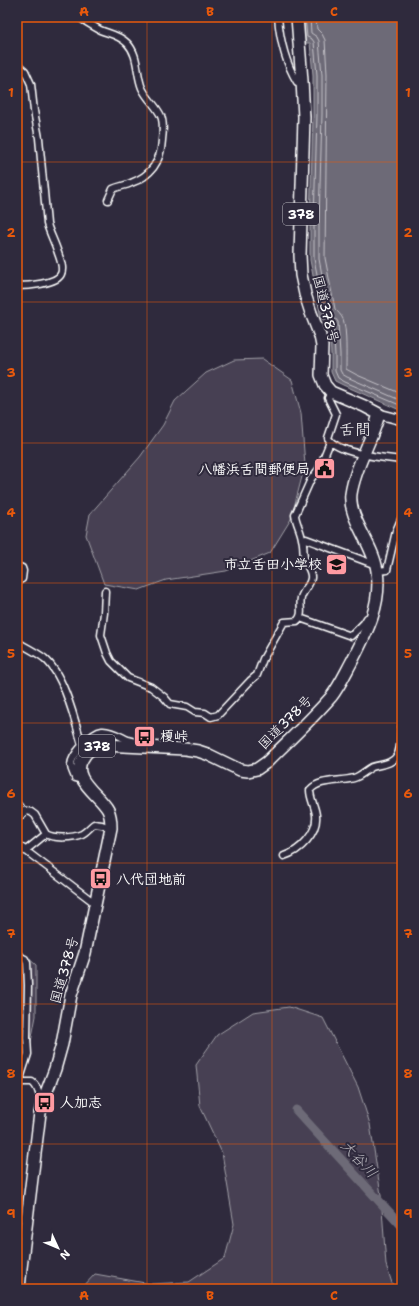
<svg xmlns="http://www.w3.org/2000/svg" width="419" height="1306" viewBox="0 0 419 1306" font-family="'Shantell Sans','Klee One',sans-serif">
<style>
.green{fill:#464152;stroke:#a2a0a8}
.water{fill:#6d6a77;stroke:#a7a6ad}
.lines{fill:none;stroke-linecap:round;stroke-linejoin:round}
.shore{stroke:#c5c3c9;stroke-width:1}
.river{stroke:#6d6a77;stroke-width:9}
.street-casing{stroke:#fff;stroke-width:9}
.secondary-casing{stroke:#fff;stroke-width:12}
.highway-casing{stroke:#fff;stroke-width:14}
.street{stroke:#2f2a3d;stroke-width:6}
.secondary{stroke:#2f2a3d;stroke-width:9}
.highway{stroke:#2f2a3d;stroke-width:11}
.grid{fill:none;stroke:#e8590c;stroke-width:1;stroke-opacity:0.55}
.labels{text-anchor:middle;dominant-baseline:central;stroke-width:4;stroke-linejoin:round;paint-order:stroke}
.shield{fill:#2f2a3d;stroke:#c1bfc5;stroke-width:1}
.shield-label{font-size:13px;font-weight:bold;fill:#fff}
.street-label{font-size:14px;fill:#fff;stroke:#2f2a3d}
.poi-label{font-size:14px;font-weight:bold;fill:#fff;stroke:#2f2a3d;text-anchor:start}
.water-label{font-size:15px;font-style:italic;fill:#b6b4bb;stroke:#2f2a3d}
.quarter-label{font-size:16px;fill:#fff;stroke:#2f2a3d}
.neatline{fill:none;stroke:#e8590c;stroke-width:1.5}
.grid-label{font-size:13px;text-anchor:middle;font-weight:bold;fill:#e8590c}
</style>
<rect width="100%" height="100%" fill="#2f2a3d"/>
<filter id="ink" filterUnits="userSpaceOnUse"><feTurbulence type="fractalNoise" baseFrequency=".025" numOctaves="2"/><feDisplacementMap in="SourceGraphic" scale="8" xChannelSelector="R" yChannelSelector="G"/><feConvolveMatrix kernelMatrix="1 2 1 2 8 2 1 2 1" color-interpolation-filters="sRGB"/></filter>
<g filter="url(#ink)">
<path class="green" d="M262 359 292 380 301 413 305 465 291 519 270 553 226 571 166 580 139 590 104 584 86 535 90 514 140 457 163 425 175 401 206 373 234 360Z
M17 948 36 965V1016L19 1105H17Z
M289 1007 323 1018 358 1087 370 1124 381 1195 386 1265 394 1289H81L95 1274 151 1284 189 1282 225 1258 234 1224 222 1153 200 1106 196 1065 217 1035 253 1012Z"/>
<path class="water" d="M301 17H402V411L343 385 335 381 331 372V355L329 324 321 318 310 260V221L313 115V75L310 43H304Z"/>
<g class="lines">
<path class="shore" d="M305 17 307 37 312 39 314 42 317 75V115L314 221V259L325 315 333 323 335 355V371L338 378 345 382 402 406
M310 17 311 33 317 37 319 41 322 75V114L319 221V259L329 312 335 318 338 322 340 354V370L342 374 347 377 402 401
M316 17 317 29 322 34 325 40 327 74 325 258 335 309C338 312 341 315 343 319 347 329 346 357 346 369L357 375 402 394"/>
<path class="river" d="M296 1110 402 1226"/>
<defs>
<path id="street" d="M79 17C86 22 93 26 100 30 110 34 119 35 127 43 139 55 136 74 142 88 147 99 156 105 161 116 164 123 163 132 162 140 161 161 151 176 131 183 125 186 119 186 113 189L108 200
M278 17C280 41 285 62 297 82L302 81
M17 64 25 71 31 84 34 111 39 138 47 224C50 234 55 243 58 253 60 259 64 268 61 274 57 284 27 286 17 286
M331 392 328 398 336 414 328 438C337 454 385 458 402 460
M303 540 306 539 376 565
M17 566 22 568 23 571 22 579 17 582
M377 571 387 570 396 531 402 517
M105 591 104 613 101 635 107 653 111 661 128 678 151 687 164 697 170 704 187 707 195 712 205 713 211 717 218 715 250 681 257 675 263 659 284 622 297 621C304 614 299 607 301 598 303 590 310 586 311 578 312 571 306 565 304 558 303 551 304 545 302 539 301 531 296 523 295 515L311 479 319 469 330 442
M300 618 351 636 364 623 367 618
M17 642C26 647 36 652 44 658 64 674 75 721 82 745
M83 780 75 778C74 774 71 770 71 766 70 756 92 732 102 731 111 730 121 737 128 740 132 741 136 742 140 743
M17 804 22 810 31 812 35 815 46 834
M17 819 26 811
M17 844 92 901 96 902
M25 851 46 834C54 839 73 838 82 834 86 832 90 827 94 824L102 825 111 828
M284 856C300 851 318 833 316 815 315 806 310 799 310 790 319 779 340 782 354 778 361 776 366 770 372 767 381 764 391 765 397 756 402 747 400 735 402 726
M17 955 25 959 27 963 28 985 27 1038 28 1054 19 1082
M17 1082H32C40 1088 37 1094 43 1101"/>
<path id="secondary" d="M379 414 402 420"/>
<path id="highway" d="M19 1289 21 1268 40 1113 43 1101 55 1069 62 1044 71 995 85 953 111 828C111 822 111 816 108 810 100 795 69 778 83 758 88 749 94 747 103 745L185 749 198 751 207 754 240 770 248 771 257 769 267 762C288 741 311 720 331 697 339 687 345 674 351 663 366 634 382 605 377 571 374 545 348 519 351 494 355 466 372 441 379 414L364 406 331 392 325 385 321 375 322 346 320 336 311 313 305 294 301 275 300 255 304 117 302 81 297 17"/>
</defs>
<use href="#street" class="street-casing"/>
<use href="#secondary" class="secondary-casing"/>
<use href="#highway" class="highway-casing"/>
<use href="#street" class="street"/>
<use href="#secondary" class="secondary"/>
<use href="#highway" class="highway"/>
</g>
</g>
<path class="grid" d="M147 17V1289M272 17V1289M17 162H402M17 302H402M17 443H402M17 583H402M17 723H402M17 863H402M17 1004H402M17 1144H402"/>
<defs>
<symbol id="civic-square" viewBox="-11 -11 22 22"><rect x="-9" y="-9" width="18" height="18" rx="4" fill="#ff9aa2" stroke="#2f2a3d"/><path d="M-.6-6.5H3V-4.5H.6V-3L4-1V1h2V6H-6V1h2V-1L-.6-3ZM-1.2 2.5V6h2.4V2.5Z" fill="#111"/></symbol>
<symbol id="school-square" viewBox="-11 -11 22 22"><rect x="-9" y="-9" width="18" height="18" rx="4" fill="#ff9aa2" stroke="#2f2a3d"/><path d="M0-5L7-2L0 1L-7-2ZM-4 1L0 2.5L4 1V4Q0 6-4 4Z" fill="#111"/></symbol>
<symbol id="bus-square" viewBox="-11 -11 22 22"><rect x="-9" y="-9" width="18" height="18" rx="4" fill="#ff9aa2" stroke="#2f2a3d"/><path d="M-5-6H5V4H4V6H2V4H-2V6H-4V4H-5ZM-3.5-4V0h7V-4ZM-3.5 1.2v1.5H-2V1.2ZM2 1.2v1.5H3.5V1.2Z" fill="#111"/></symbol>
</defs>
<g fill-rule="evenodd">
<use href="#civic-square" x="312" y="456" width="25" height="25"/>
<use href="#school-square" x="324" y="552" width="25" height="25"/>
<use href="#bus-square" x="132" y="724" width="25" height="25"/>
<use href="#bus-square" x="88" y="866" width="25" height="25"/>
<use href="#bus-square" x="32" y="1090" width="25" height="25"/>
</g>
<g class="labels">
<g class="shield">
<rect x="283" y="203" width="36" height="22" rx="3"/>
<rect x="79" y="735" width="36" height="22" rx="3"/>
</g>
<g class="shield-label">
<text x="301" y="214">378</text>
<text x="97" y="746">378</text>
</g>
<g class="street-label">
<text transform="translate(326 309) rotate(76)">国道378号</text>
<text transform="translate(285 722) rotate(-45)">国道378号</text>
<text transform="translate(64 970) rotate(-74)">国道378号</text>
</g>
<g class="poi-label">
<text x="310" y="469" text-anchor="end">八幡浜舌間郵便局</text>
<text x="322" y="564" text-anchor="end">市立舌田小学校</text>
<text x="160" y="736">榎峠</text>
<text x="116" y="879">八代団地前</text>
<text x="60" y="1102">人加志</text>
</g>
<g class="water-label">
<text transform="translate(359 1159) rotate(47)">大谷川</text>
</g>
<g class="quarter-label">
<text x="355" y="429">舌間</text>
</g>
</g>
<rect width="419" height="1306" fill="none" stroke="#2f2a3d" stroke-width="44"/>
<g transform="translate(58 1248) rotate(134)" stroke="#2f2a3d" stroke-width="3" paint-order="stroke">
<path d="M0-3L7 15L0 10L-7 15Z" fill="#ffffff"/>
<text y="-6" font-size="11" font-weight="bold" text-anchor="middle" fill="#ffffff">N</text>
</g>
<rect x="22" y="22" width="375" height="1262" class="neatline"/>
<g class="grid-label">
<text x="84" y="16">A</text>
<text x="210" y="16">B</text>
<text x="334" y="16">C</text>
<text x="11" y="97">1</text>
<text x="408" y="97">1</text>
<text x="11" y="237">2</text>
<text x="408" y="237">2</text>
<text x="11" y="377">3</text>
<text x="408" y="377">3</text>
<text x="11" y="517">4</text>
<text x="408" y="517">4</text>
<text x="11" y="658">5</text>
<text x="408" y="658">5</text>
<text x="11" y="798">6</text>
<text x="408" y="798">6</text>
<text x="11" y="938">7</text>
<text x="408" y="938">7</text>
<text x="11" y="1078">8</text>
<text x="408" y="1078">8</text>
<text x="11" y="1218">9</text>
<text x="408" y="1218">9</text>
<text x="84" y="1300">A</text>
<text x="210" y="1300">B</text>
<text x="334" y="1300">C</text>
</g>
</svg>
